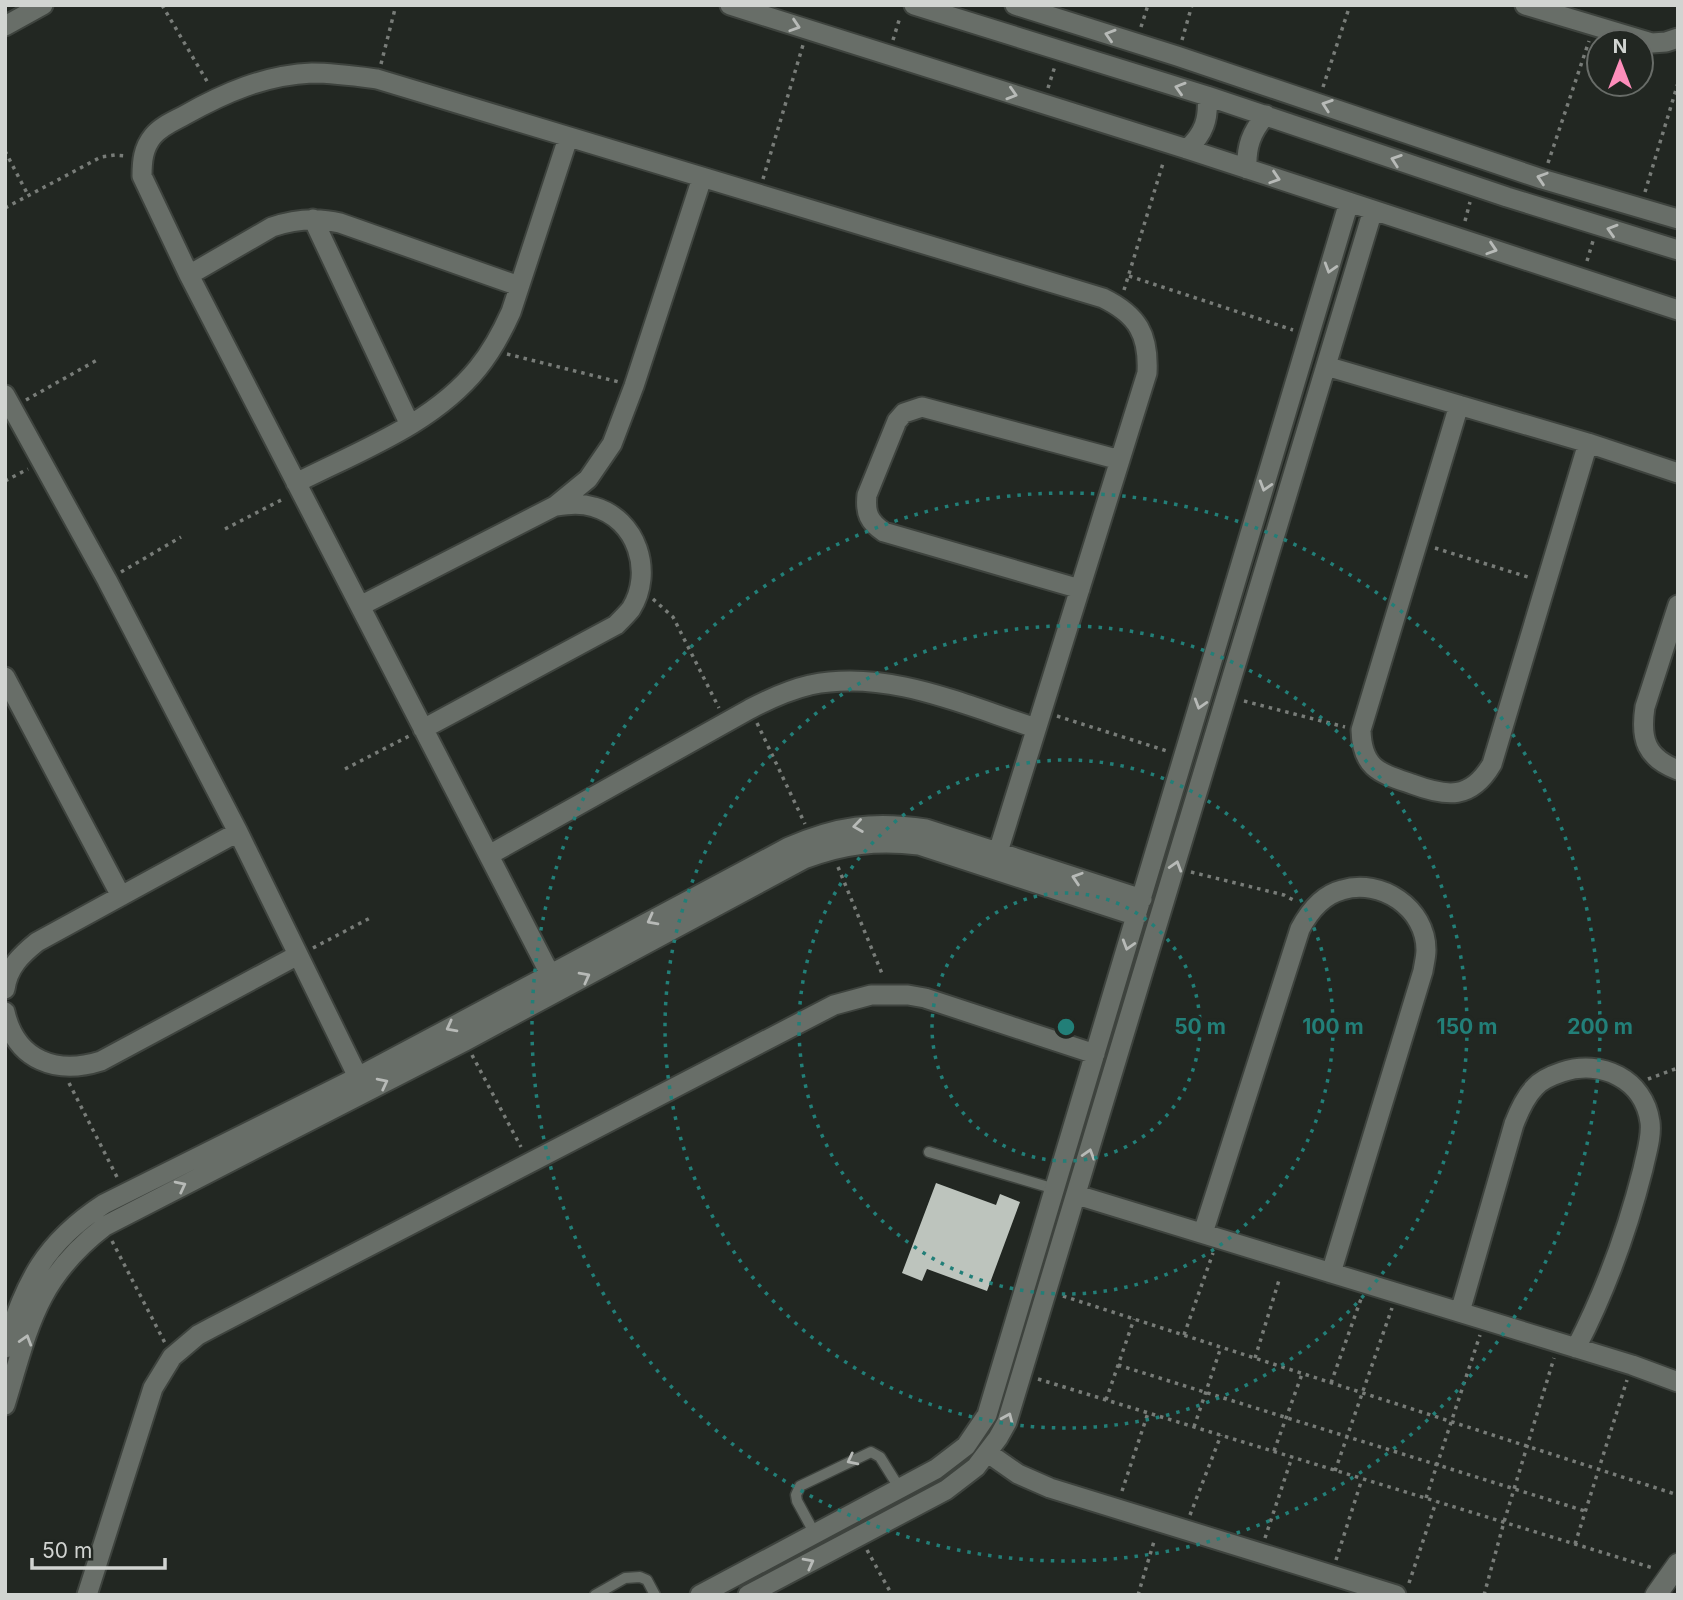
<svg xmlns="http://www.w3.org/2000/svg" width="1683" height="1600" viewBox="0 0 1683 1600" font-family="Inter,sans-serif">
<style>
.building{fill:#bdc4bd}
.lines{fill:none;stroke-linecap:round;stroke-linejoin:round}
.lane-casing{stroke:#3e433e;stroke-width:13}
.street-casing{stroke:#3e433e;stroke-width:23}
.secondary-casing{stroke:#3e433e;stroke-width:24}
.path{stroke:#787c78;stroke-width:3.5;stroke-dasharray:3.5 5;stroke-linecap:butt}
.lane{stroke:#686e68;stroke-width:10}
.street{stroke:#686e68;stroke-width:19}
.secondary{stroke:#686e68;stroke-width:21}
.oneway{stroke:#b7bab7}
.ring{fill:none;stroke:#227f78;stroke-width:3.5;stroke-dasharray:3.5 7}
.centre{fill:#227f78;stroke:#222722;stroke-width:3.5}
.ring-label{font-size:21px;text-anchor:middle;font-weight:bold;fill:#227f78;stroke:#222722;stroke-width:7;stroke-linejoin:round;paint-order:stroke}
</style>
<rect width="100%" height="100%" fill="#222722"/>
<path class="building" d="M936 1183 996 1205 1000 1194 1020 1202 987 1291 927 1269 922 1281 902 1273Z"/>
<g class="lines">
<defs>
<path id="lane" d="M929 1152 1055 1189
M815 1534 797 1501 796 1495 800 1486 871 1452 880 1457 900 1489
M595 1595 625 1578 640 1577 647 1580 655 1595"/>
<path id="street" d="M730 5 1187 149 1678 310
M914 5 1207 96 1507 197 1678 250
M1015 5 1177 56 1542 179 1678 219
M1525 5 1652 43 1666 42 1678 38
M5 26 43 5
M1187 149C1204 134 1209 119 1207 96
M1247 169C1246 147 1251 132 1266 115
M313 219 410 425
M189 275 272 227C295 219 316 217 340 223L519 286
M1326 366 1588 443 1678 473
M5 395 107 580 238 832 358 1077
M1459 405 1361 730C1362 769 1380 773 1412 784 1447 797 1471 800 1492 764L1588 443
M296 483C359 451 433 424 478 368 492 351 502 332 511 312L568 138
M1080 589 884 532C869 522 865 513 867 495L897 421 904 413 922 407 1120 460
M1678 605 1645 707C1640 739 1646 758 1678 770
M360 606 555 506 588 479 612 444 634 386 702 178
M5 677 121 896
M423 729 616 625C621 620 627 614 631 609 654 572 637 519 594 507 581 503 570 504 556 506
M489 855 750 709C769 699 789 690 810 685 888 669 964 705 1036 728
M550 974 189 275 142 176C142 162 143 148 153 136 161 126 174 121 185 115 224 93 265 75 312 73 334 73 355 76 377 79L1103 298C1138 315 1149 335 1147 373L998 852
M5 989C8 967 21 955 37 942L238 832
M5 1012C16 1061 57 1075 101 1061L298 955
M1077 1195 1632 1365 1678 1382
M1203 1233 1300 929C1309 912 1322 895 1342 890 1381 878 1426 908 1426 950 1426 957 1424 964 1423 971L1331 1273
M1460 1312 1514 1124C1519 1111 1525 1097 1535 1087 1541 1080 1553 1075 1562 1072 1601 1059 1644 1079 1650 1122 1652 1137 1646 1154 1643 1169 1627 1232 1606 1290 1576 1348
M5 1348C26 1281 44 1243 104 1204L358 1077 789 847C837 826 874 821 926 829L1142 899
M5 1405C29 1327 36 1279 105 1226L465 1041 804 859C843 844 877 840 919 845L1137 916
M988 1453 1018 1474 1050 1488 1396 1595
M87 1595 153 1388 172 1357 198 1335 213 1327 834 1005 871 995H908L925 998 1095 1054
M700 1595 936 1469 966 1446 987 1415 1349 202
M748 1595 946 1490 976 1467 998 1438 1007 1422 1373 210"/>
<path id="secondary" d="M1656 1595 1678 1564"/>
</defs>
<use href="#lane" class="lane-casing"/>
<use href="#street" class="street-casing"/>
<use href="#secondary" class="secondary-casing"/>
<path class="path" d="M162 5 208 83
M1141 27 1148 5
M893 40 900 17
M1182 40 1192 5
M381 64 396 5
M1323 87 1350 5
M1048 88 1055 66
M5 151 28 195
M1548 163 1589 41
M763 179 803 45
M1645 192 1678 83
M5 208 101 157 115 155 127 156
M1465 221 1470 202
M1587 261 1593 241
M1129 276 1293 330
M1124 290 1164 160
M507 354 619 382
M26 400 97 360
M5 481 28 469
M225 529 285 498
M1435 548 1531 578
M121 572 181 537
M653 599 673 617 719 708
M1244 701 1345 727
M1057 716 1167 751
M757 723 805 824
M345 769 409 736
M838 867 883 976
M1191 872 1284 895 1297 902
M313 948 372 917
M472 1055 521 1147
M1648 1079 1678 1068
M69 1083 118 1179
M112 1241 165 1343
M1063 1296 1678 1495
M1184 1335 1213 1253
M1255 1358 1280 1277
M1118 1365 1585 1511
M1038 1379 1653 1568
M1331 1383 1361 1299
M1106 1400 1134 1319
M1194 1427 1221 1347
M1274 1451 1302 1374
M1335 1471 1392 1308
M1122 1491 1148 1413
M1426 1498 1480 1335
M1190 1515 1221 1435
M1265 1538 1292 1457
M1575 1544 1627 1380
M867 1550 892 1595
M1336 1560 1362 1479
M1409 1583 1436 1502
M1138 1595 1155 1538
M1484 1595 1504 1522 1554 1358"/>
<use href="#lane" class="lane"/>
<use href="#street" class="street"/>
<use href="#secondary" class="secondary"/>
</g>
<defs><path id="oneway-chevron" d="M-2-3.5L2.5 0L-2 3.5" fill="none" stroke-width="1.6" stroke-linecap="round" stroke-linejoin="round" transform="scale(1.75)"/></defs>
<g class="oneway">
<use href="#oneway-chevron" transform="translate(795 26) rotate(18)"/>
<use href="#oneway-chevron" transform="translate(1110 35) rotate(-163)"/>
<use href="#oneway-chevron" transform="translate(1180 88) rotate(-163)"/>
<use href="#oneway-chevron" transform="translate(1012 94) rotate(17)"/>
<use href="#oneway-chevron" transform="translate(1327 105) rotate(-161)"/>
<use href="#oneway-chevron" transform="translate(1396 160) rotate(-161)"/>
<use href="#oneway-chevron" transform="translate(1275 178) rotate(18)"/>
<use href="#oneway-chevron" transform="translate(1542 178) rotate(-162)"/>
<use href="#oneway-chevron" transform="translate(1612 230) rotate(-163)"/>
<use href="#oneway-chevron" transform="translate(1492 249) rotate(18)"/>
<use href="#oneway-chevron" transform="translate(1330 268) rotate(107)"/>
<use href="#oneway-chevron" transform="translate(1265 486) rotate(107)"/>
<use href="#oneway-chevron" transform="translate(1200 704) rotate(107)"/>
<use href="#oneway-chevron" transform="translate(858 826) rotate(172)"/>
<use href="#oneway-chevron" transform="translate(1176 866) rotate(-73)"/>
<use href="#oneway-chevron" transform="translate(1077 878) rotate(-162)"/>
<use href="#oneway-chevron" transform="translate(652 920) rotate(152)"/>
<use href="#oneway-chevron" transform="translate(1128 945) rotate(107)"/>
<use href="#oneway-chevron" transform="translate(585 977) rotate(-28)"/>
<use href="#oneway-chevron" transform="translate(451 1027) rotate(152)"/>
<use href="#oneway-chevron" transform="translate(383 1083) rotate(-27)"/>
<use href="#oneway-chevron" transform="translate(1089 1154) rotate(-73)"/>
<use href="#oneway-chevron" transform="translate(181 1186) rotate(-27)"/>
<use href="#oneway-chevron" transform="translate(26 1340) rotate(-73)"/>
<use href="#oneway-chevron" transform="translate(1008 1418) rotate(-67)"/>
<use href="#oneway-chevron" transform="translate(852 1460) rotate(153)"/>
<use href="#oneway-chevron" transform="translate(809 1563) rotate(-28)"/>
</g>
<g class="ring">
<circle cx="1066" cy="1027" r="134"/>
<circle cx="1066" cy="1027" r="267"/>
<circle cx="1066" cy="1027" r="401"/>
<circle cx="1066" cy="1027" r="534"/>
</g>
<circle cx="1066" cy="1027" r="10" class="centre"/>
<g class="ring-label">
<text x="1200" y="1034">50 m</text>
<text x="1333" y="1034">100 m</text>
<text x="1467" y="1034">150 m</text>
<text x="1600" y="1034">200 m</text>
</g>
<rect width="1683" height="1600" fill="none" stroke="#d1d4d1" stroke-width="14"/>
<g transform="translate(1620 63)"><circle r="33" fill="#222722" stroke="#686c68" stroke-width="2"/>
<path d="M0-5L12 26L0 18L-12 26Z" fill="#fe8ebb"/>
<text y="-10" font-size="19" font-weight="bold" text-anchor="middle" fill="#d1d4d1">N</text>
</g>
<path d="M32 1558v10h133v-10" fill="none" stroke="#d1d4d1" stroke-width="3.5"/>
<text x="42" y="1558" font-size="21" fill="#d1d4d1" stroke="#222722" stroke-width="5" paint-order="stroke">50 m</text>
</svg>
